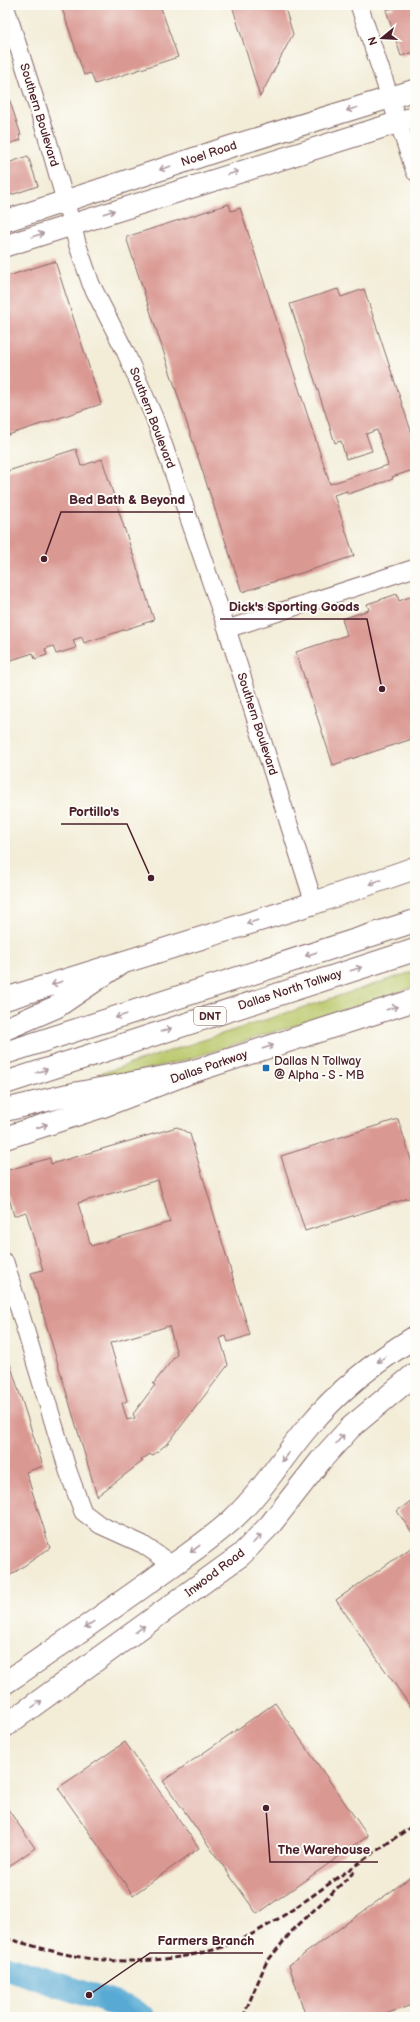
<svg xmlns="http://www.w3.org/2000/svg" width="420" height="2022" viewBox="0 0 420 2022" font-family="'Balsamiq Sans',sans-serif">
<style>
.green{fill:#bac86a;stroke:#82744a}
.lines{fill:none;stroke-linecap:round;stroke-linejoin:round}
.river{stroke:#59aad4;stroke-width:25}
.building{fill:#da9892;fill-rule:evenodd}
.minor-casing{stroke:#856768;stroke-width:19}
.tertiary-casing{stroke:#856768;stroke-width:23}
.secondary-casing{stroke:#856768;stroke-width:24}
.motorway-casing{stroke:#856768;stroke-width:24}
.minor{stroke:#fff;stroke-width:17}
.tertiary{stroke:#fff;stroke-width:21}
.secondary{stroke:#fff;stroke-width:22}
.motorway{stroke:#fff;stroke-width:22}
.rail{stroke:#4a1f2b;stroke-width:3;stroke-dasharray:6 3;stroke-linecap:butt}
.oneway{stroke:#ae9aa0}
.poi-dot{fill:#1f6fb2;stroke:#fdfcf7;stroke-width:1.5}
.labels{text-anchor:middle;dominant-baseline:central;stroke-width:4;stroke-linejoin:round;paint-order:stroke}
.shield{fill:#fdfcf7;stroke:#806168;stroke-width:1}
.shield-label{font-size:11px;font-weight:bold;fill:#4a1f2b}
.street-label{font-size:12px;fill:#4a1f2b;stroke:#fdfcf7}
.poi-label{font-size:12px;fill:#4a1f2b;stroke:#fdfcf7;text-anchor:start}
.leader{fill:none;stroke:#4a1f2b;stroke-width:1.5}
.callout-dot{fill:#4a1f2b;stroke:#fdfcf7;stroke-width:1.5}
.callout-label{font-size:13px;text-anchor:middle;font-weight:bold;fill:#4a1f2b;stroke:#fdfcf7;stroke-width:4;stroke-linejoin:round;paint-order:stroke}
</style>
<rect width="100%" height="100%" fill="#fdfcf7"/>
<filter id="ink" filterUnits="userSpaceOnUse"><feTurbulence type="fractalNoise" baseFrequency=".025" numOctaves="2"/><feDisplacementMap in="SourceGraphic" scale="8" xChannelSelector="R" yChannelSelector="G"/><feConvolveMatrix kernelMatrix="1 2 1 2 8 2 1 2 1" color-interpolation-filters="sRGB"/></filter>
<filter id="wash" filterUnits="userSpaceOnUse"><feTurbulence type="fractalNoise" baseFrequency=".012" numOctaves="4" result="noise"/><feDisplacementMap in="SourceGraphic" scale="16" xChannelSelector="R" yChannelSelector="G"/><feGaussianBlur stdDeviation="0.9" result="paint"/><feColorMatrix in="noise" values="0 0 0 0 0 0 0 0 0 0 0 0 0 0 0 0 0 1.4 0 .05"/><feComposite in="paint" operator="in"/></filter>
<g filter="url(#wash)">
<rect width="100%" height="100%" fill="#f3edd8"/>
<path class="green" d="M415 971V987L192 1058 101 1081 99 1074Z"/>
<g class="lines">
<path class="river" d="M5 1967 127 2008 143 2017"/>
</g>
<g id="blocks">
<path class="building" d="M61 5H160L178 57 95 84 91 73 84 75Z
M232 5H284L293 34 260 97Z
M393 5H415V52L401 56 386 10 394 8Z
M5 86 21 135H19L21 140 5 145Z
M28 156 38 186 5 197V164Z
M229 204 231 211 240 208 330 484 388 465 377 430 366 434 372 451 346 459 341 441 335 443 290 304 338 289 341 297 364 289 415 443V474L413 470 392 477 393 479 348 494 347 491 334 495 354 556 242 592 126 237Z
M55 261 101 404 5 436V277Z
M76 449 81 466 102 459 154 620 84 643 82 637 73 640 76 648 56 654 53 646 45 649 47 655 35 659 33 653 5 662V472Z
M397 594 399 601 415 595V738L333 765 296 652 347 635 342 619 369 610 367 604Z
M398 1119 415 1172V1196L305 1231 281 1156Z
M177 1127 190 1134 250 1335 228 1342 226 1336 220 1338 228 1365 169 1442 152 1456 150 1454 141 1460 143 1461 97 1496 31 1273 43 1270 26 1212 14 1216 5 1184V1171L50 1158 51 1164ZM158 1180 170 1222 91 1246 78 1203ZM169 1326 177 1354 153 1384 155 1385 133 1414 135 1418 127 1420 122 1403 127 1401 110 1343Z
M5 1348 43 1466 26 1472 50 1548 5 1579Z
M415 1498V1537L397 1511Z
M415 1545V1713L336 1600Z
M275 1703 368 1836 257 1914 163 1781Z
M125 1742 199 1848 133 1895 58 1788Z
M5 1805 35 1848 5 1869Z
M415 1874V2004L376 2017H306L289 1965Z"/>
</g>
</g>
<g filter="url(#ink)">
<use href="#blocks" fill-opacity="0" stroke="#856768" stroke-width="1"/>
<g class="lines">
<defs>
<path id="minor" d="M5 5 47 137 78 246 91 284 125 351 154 417 227 629 314 903
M359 5 415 172
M227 629 415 568
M5 1262 68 1471 83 1512 100 1525 142 1544 173 1565"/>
<path id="tertiary" d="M5 221 229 147 415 90
M5 246 415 117"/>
<path id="secondary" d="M5 999 314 903 415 868
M5 1138 103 1106 191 1072 415 1000
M5 1683C54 1650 103 1615 151 1581 178 1561 208 1542 233 1519 262 1492 283 1456 309 1426 339 1390 376 1361 415 1337
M5 1726 241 1555 270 1525 321 1460 350 1428 415 1374"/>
<path id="motorway" d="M412 869H415
M5 1029 56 1007 121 963
M5 1053 415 921
M5 1083 415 950
M5 1110 68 1095 191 1072"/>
</defs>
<use href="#minor" class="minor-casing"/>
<use href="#tertiary" class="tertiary-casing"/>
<use href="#secondary" class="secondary-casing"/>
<use href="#motorway" class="motorway-casing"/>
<use href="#minor" class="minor"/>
<use href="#tertiary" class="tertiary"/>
<use href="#secondary" class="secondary"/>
<use href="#motorway" class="motorway"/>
<path class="rail" d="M5 1938C38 1947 71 1958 105 1960 141 1963 178 1959 213 1950 254 1938 291 1911 326 1886 356 1865 385 1845 415 1824
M243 2017 266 1963 292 1931 355 1871"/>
</g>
<defs><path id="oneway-shaft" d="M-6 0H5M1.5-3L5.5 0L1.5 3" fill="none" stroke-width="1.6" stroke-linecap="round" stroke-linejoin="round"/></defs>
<g class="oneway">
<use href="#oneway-shaft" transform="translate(352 109) rotate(163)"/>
<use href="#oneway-shaft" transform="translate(165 168) rotate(162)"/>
<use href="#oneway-shaft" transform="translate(233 173) rotate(-17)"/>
<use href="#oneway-shaft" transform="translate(109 212) rotate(-18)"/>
<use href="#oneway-shaft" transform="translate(38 235) rotate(-18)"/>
<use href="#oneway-shaft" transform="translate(375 882) rotate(161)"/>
<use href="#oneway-shaft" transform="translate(252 922) rotate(163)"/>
<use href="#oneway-shaft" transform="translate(311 954) rotate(162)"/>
<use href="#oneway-shaft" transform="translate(356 969) rotate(-18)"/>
<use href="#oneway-shaft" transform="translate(57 983) rotate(162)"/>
<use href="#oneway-shaft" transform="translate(392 1008) rotate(-18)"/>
<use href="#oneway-shaft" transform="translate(121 1016) rotate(162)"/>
<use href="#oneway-shaft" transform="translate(166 1030) rotate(-18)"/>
<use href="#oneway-shaft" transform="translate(268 1047) rotate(-18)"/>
<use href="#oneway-shaft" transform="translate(42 1071) rotate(-18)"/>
<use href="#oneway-shaft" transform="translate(42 1126) rotate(-19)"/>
<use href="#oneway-shaft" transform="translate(382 1359) rotate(145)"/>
<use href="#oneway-shaft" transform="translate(340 1439) rotate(-48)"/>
<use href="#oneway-shaft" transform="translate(285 1457) rotate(127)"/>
<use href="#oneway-shaft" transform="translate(257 1539) rotate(-46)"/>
<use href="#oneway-shaft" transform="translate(195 1549) rotate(143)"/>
<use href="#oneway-shaft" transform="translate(89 1625) rotate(144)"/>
<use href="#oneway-shaft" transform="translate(140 1629) rotate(-36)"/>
<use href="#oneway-shaft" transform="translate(37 1704) rotate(-35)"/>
</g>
</g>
<rect class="poi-dot" x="262" y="1064" width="8" height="8" rx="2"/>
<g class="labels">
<rect class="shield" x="194" y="1007" width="32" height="18" rx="3"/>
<g class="shield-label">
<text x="210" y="1016">DNT</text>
</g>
<g class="street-label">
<text transform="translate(39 115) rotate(73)">Southern Boulevard</text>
<text transform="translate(209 154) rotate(-18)">Noel Road</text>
<text transform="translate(152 418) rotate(69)">Southern Boulevard</text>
<text transform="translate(257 724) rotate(72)">Southern Boulevard</text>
<text transform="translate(290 990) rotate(-18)">Dallas North Tollway</text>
<text transform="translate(209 1067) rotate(-19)">Dallas Parkway</text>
<text transform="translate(215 1573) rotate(-37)">Inwood Road</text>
</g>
<g class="poi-label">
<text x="274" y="1061">Dallas N Tollway<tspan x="274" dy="14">@ Alpha - S - MB</tspan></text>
</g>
</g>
<path class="leader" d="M44 559L61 512H193M382 689L367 619H220M151 878L127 824H61M266 1808L270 1862H378M89 1995L150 1953H263"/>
<g class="callout-dot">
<circle cx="44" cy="559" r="4"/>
<circle cx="382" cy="689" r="4"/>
<circle cx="151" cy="878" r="4"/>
<circle cx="266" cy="1808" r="4"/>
<circle cx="89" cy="1995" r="4"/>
</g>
<g class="callout-label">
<text x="127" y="504">Bed Bath &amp; Beyond</text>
<text x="294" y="611">Dick's Sporting Goods</text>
<text x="94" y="816">Portillo's</text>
<text x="324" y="1854">The Warehouse</text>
<text x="206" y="1945">Farmers Branch</text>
</g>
<rect width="420" height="2022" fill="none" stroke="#fdfcf7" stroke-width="20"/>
<g transform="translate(382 38) rotate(252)" stroke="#fdfcf7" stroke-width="3" paint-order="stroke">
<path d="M0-3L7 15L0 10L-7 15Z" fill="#4a1f2b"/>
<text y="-6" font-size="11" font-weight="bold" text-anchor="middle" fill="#4a1f2b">N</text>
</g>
</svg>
